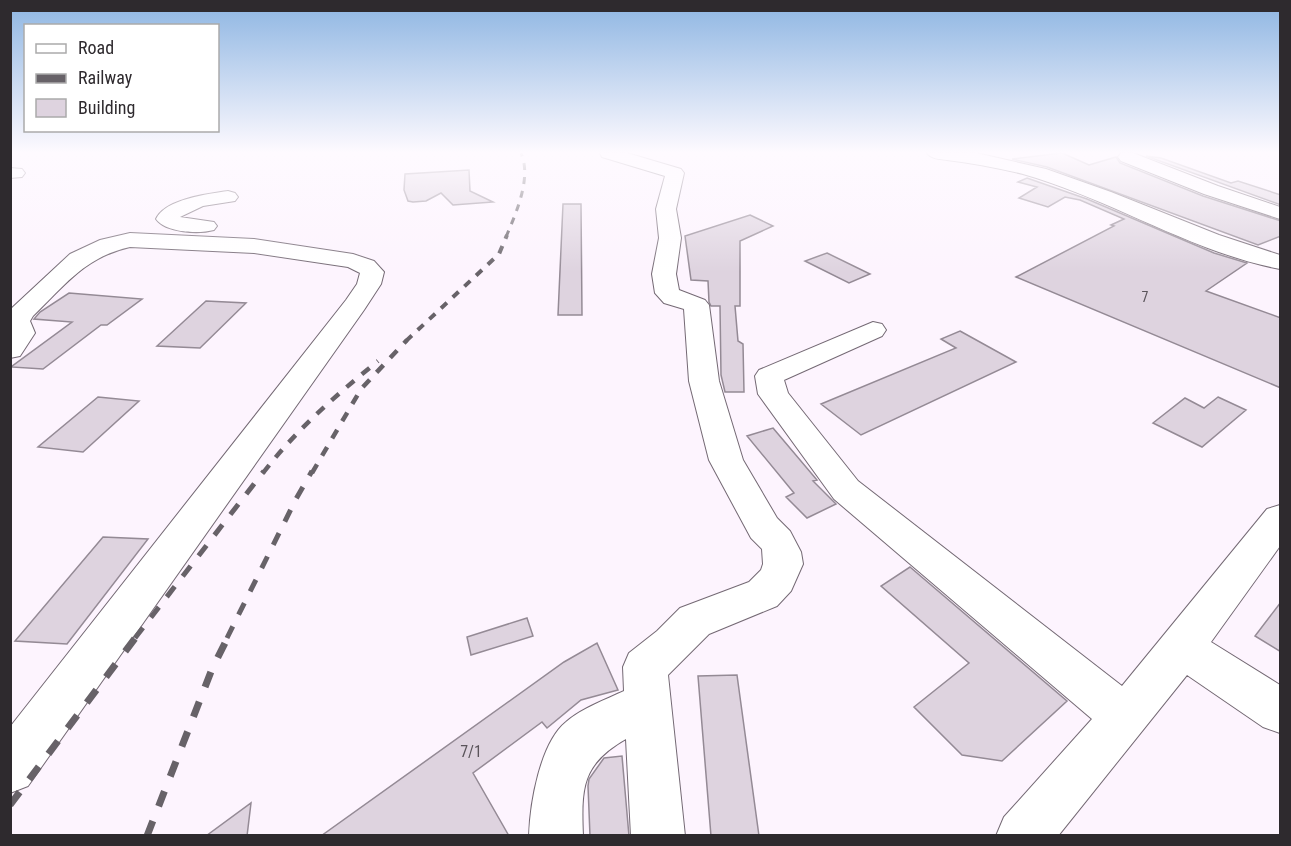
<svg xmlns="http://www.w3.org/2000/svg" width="1291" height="846" viewBox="0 0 1291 846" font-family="'Roboto Condensed',sans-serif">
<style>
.building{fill:#ded3df;stroke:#948a95;stroke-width:1.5}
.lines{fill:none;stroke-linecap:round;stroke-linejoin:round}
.minor-casing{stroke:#746974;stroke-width:2}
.minor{fill:#fff;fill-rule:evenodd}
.rail-far4{stroke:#676268;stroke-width:3;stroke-dasharray:7 7;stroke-linecap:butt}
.rail-far3{stroke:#676268;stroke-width:4;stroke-dasharray:8 8;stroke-linecap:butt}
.rail-far2{stroke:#676268;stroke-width:4.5;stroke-dasharray:10 10;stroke-linecap:butt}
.rail-far1{stroke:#676268;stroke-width:5;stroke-dasharray:13 13;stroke-linecap:butt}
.rail{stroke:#676268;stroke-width:7;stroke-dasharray:16 16;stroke-linecap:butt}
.labels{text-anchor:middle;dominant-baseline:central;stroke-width:4.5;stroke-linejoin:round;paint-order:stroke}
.number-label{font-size:14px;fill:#5a545a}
.near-number-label{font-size:16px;fill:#5a545a}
</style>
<rect width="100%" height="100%" fill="#fdf4fe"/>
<path class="building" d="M1062 153 1089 165 1116 157 1120 163 1203 196 1281 221V236L1258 245 1047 167 1012 159Z
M1146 156 1161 158 1231 183 1238 181 1281 195V205Z
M469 170 470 191 493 202 453 205 441 193 426 201 413 202 408 201 404 190 405 174Z
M1027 178 1087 199 1214 253 1247 263 1206 291 1281 318V388L1016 277 1114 226 1111 225 1124 219 1080 200 1065 197 1048 207 1019 198 1037 187 1018 182Z
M563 204H581L582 315H558Z
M750 215 773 226 740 241V306H735L738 341 743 344 744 392H725L721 375 720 306H711L709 302 708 281 691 280 685 236Z
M827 253 870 274 849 283 805 261Z
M69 293 142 299 107 325H101L43 369 11 367 72 322 34 319 40 312Z
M206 301 246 303 200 348 157 346Z
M960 331 1016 362 861 435 821 404 956 348 941 339Z
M98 397 139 401 83 452 38 447Z
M1218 397 1246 410 1202 447 1153 423 1185 398 1204 408Z
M773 428 817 480 813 481 836 504 807 518 786 497 794 493 747 436Z
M103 537 148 539 67 644 15 641Z
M910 567 1067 701 1002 761 962 755 914 707 969 663 881 586Z
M1281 602V652L1255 636Z
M527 618 533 636 471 655 467 637Z
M597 643 618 690 581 700 547 728 542 722 473 773 509 836H321L564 662Z
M737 675 759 836H711L698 676Z
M622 756 629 836H590L588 786 589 779 604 758Z
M251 803 247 836H206Z"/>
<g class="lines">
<defs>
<path id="minor" d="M600 153H627L681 169 684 173 676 209 681 238 676 274 679 290 705 300 709 305 719 381 743 460 777 518 790 531 801 552 803 564 791 591 777 606 709 634 668 675 685 836H631L626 739C582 764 581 787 583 836H529C530 804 540 743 566 722 582 708 605 700 624 691L623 667 629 653 657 631 680 608 749 582 761 570 763 564 762 549 751 538 709 460 689 381 684 309 664 303 655 293 652 274 659 238 656 209 665 176 602 157Z
M927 153H976L1046 169 1111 192 1219 235 1280 255V269C1191 252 1111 199 1023 174 998 168 973 163 947 160 940 159 931 159 927 153Z
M1121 153H1133L1218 186 1280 207V219L1204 194 1121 161 1118 157Z
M10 168 22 169 25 173 22 177 10 178Z
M228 191 235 193 238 197 235 201 203 206 180 217 214 222 217 226 214 230C199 234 166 233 156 219 165 199 208 194 228 191Z
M130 233 254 239 353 254 374 261 384 272 381 284 364 310 28 786 10 793V727L346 300 357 284 360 273 348 267 254 253 130 247C85 257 65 285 33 316L30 321 35 333 20 356 10 358V310L13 307 70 254 100 240Z
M873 322 882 324 886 330 882 336 784 380 788 393 858 481 1122 686 1267 509 1280 505V546L1211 642 1280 685V733L1263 727 1187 675 1058 836H996L1004 817 1092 719 834 499 758 394 755 376 759 370Z"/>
</defs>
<use href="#minor" class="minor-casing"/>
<use href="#minor" class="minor"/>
<path class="rail-far4" d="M506 237C516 213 532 178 521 153"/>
<path class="rail-far3" d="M406 341 499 254 507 235"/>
<path class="rail-far2" d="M263 473C296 430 336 395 378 361
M312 473 361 389 407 340"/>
<path class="rail-far1" d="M135 638 264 471
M227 638 296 499 312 471"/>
<path class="rail" d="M10 805 136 637
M147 836 212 669 228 637"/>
</g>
<linearGradient id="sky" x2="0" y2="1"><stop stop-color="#8db5e2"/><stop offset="0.56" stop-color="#fefaff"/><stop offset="1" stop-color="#fefaff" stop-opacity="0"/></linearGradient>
<rect width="1291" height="272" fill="url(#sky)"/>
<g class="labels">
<g class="number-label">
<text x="1145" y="297">7</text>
</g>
<g class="near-number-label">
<text x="471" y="751">7/1</text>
</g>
</g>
<rect width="1291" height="846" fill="none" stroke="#2e2a2e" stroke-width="24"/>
<rect x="24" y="24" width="195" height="108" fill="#ffffff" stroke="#abaaab" stroke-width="1.5"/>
<rect x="36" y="44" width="30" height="9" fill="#ffffff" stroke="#abaaab" stroke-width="1.5"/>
<text x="78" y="54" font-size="18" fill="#2e2a2e">Road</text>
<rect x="36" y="74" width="30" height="9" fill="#676268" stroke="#abaaab" stroke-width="1.5"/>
<text x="78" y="84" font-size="18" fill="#2e2a2e">Railway</text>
<rect x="36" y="99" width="30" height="18" fill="#ded3df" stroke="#abaaab" stroke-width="1.5"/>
<text x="78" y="114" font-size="18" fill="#2e2a2e">Building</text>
</svg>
